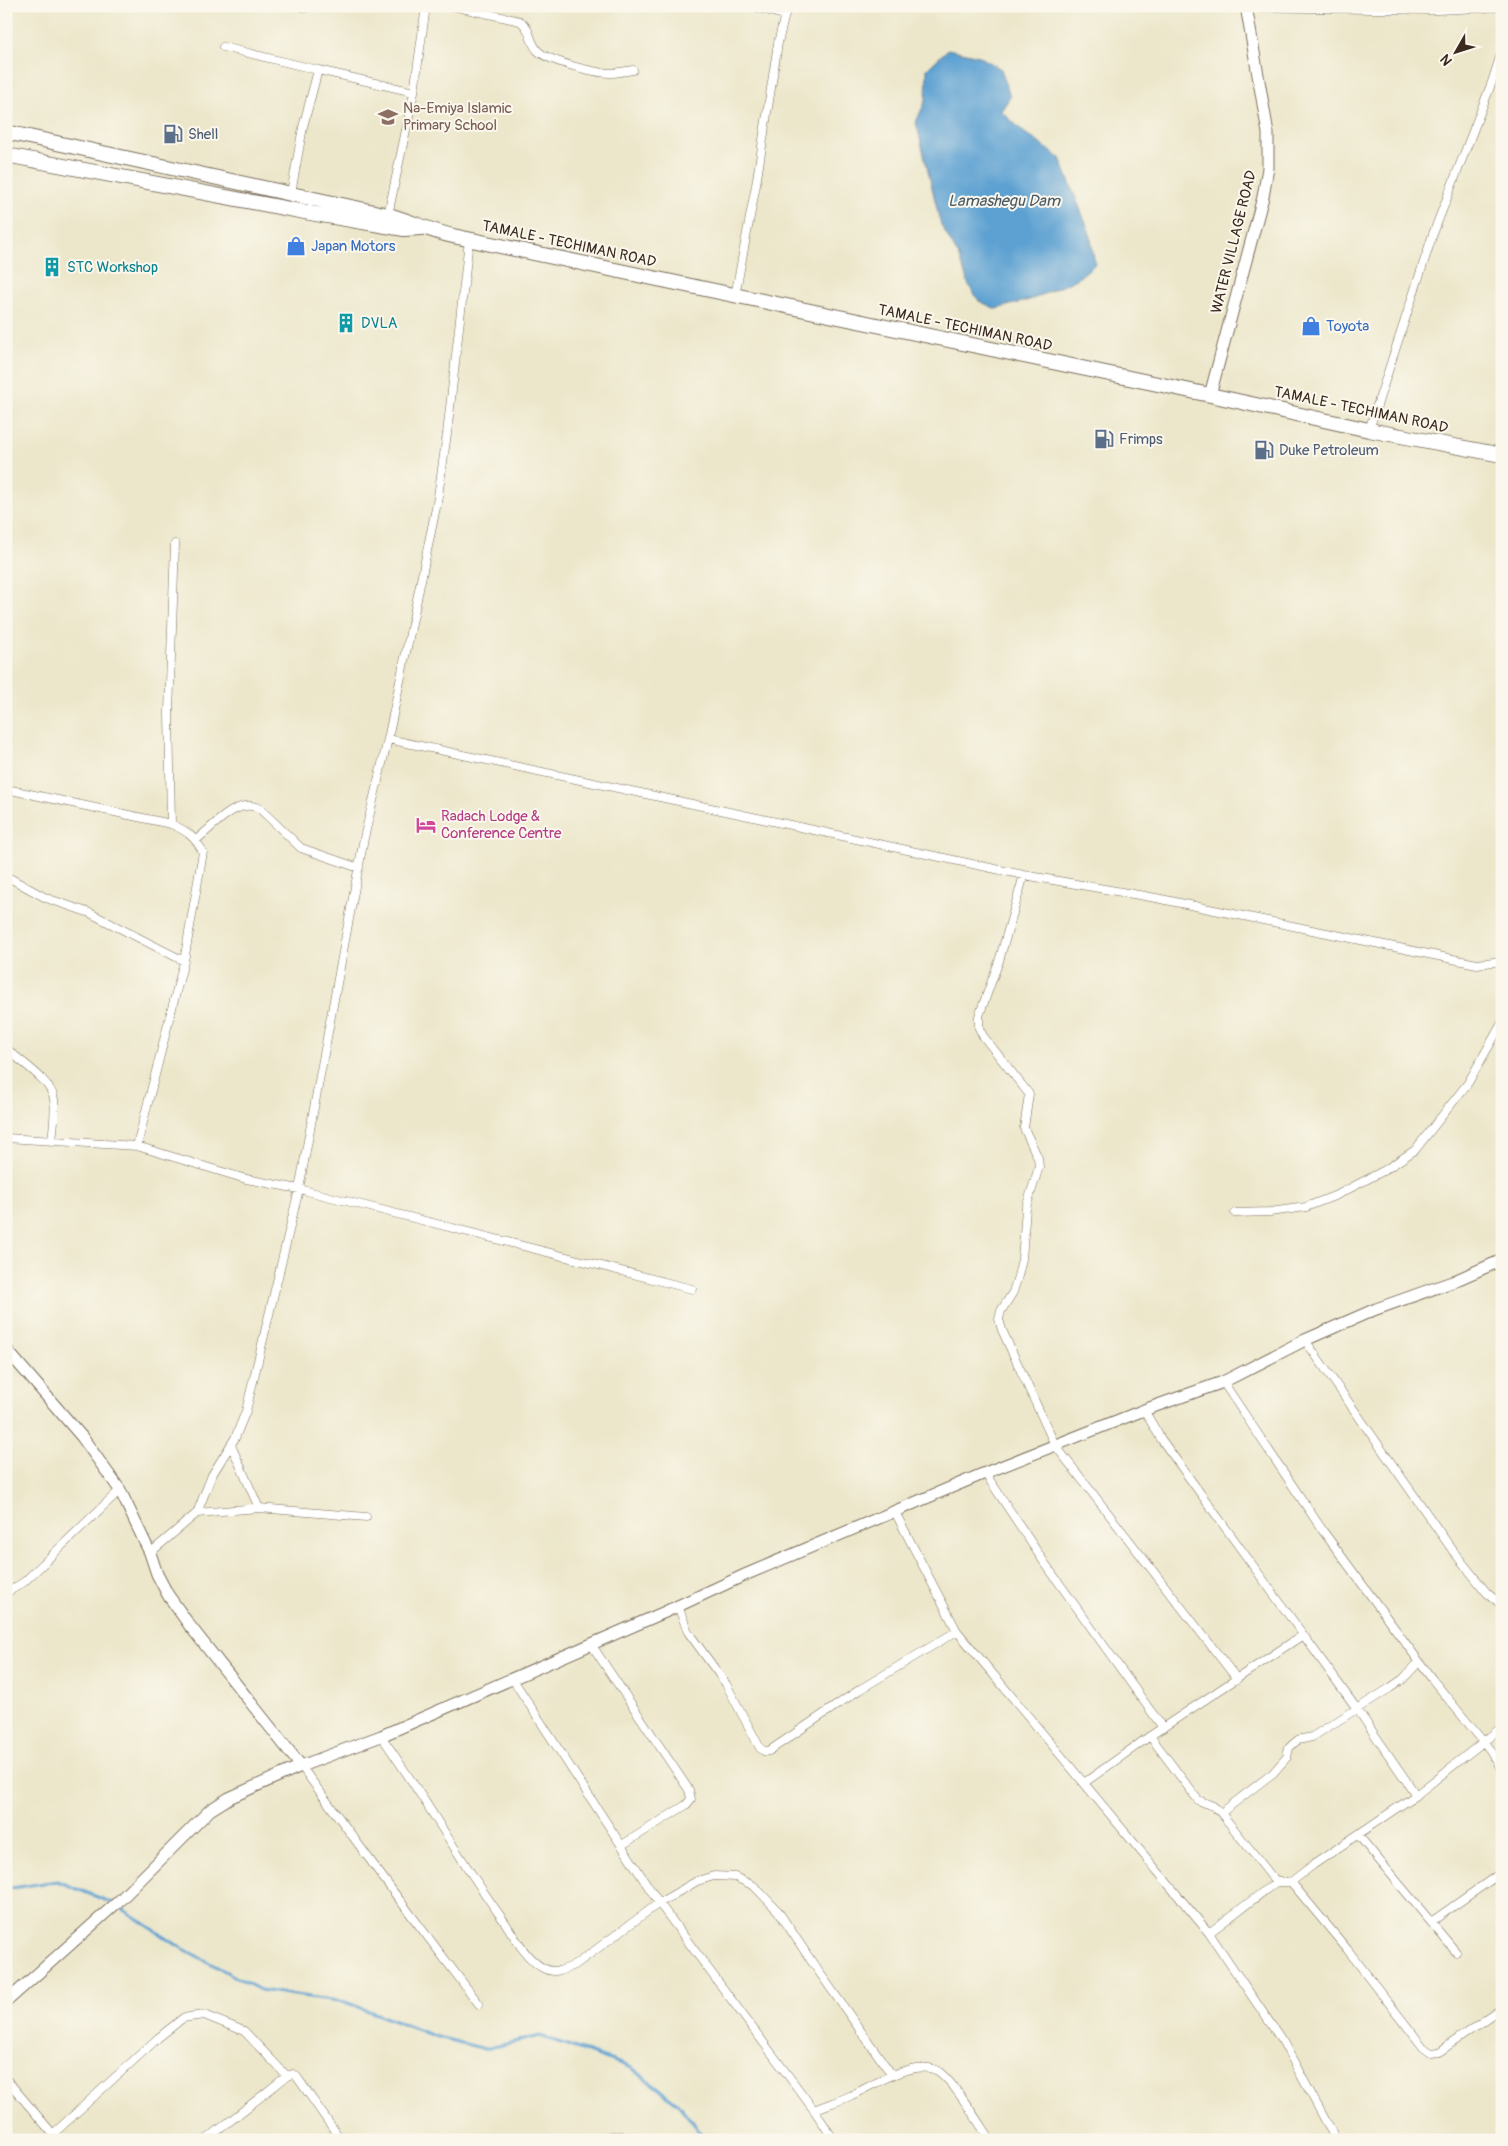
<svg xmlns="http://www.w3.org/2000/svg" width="1508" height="2146" viewBox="0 0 1508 2146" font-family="Pangolin,sans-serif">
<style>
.water{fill:#5da1d2;stroke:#4c6678}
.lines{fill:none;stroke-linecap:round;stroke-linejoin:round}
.stream{stroke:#5da1d2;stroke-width:3}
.street-casing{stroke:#796c5b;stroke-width:9}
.secondary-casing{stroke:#796c5b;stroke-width:13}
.highway-casing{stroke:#796c5b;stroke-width:16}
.street{stroke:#fff;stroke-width:8}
.secondary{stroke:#fff;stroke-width:11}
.highway{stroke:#fff;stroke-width:14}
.labels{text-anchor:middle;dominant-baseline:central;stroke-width:4;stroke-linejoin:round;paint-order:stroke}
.education-label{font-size:15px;fill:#785e54;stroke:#fbf7ec;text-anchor:start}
.service-label{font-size:15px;fill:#4e5e75;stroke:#fbf7ec;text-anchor:start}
.street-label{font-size:15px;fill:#3b2a1e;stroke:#fbf7ec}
.shop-label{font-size:15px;fill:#366cbe;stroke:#fbf7ec;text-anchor:start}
.culture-label{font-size:15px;fill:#0d838f;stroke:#fbf7ec;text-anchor:start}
.hotel-label{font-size:15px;fill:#b23c85;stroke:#fbf7ec;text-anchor:start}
.water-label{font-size:16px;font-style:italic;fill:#495a66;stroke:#fbf7ec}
</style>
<rect width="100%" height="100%" fill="#fbf7ec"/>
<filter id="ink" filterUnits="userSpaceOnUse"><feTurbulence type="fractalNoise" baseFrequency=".02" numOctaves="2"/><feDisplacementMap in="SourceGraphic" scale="10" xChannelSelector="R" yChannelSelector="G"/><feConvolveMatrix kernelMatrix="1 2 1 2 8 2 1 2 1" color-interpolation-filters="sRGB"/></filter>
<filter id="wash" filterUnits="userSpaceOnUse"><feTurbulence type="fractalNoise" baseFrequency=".0096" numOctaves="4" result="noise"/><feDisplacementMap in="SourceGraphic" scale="20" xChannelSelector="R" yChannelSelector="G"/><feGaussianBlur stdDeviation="1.12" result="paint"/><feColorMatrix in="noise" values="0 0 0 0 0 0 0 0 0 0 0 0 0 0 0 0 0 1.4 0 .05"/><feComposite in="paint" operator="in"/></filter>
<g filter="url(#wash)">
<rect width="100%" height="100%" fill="#ece7cb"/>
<path class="water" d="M948 49 979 56 1001 69 1010 97 1001 111 1025 133 1060 158 1090 234 1095 264 1077 279 1033 299 996 309 979 301 969 286 958 255 941 225 916 122 926 100 927 69Z"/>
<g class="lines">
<path class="stream" d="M6 1889 57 1881 115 1904 180 1947 260 1990 345 2002 434 2036 485 2049 540 2036 588 2052 632 2068 677 2103 707 2140"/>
</g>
</g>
<g filter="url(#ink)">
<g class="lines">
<defs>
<path id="street" d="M453 6 520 21C531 28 529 42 538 51 548 61 595 73 609 73 617 73 625 71 633 70
M751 6 784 15
M1246 7 1436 10 1502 7
M304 8 308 6
M223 47 318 70
M291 193 303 127 318 70 414 92
M388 215 414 92 426 6
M735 296 756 185 778 43 787 6
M1369 430 1433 234 1492 82 1502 51
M388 739 1024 875 1156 898 1477 964 1502 961
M6 789 171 824C187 831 195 837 203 852L184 961 137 1146
M171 824 169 712 175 544
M196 840C213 827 237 797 259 808L301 848 359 868
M1024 875 999 961 979 1016V1028L983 1036 1029 1094 1024 1128 1038 1158 1039 1167 1026 1208 1022 1259 1018 1276 1013 1292 1001 1311 999 1319 1002 1330 1055 1445 1237 1679
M6 876 46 898 90 913 184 961
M6 1048C19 1061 51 1080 54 1099 56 1112 53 1128 52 1142
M6 1138 137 1146 246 1179 299 1189 692 1289
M1235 1213 1270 1212 1306 1207 1337 1195 1385 1170 1415 1150 1468 1083 1502 1023
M1305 1340 1453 1551 1487 1593 1502 1605
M1223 1382 1323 1531 1432 1679 1490 1750 1502 1770
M1144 1410 1161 1439 1357 1709 1416 1795
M231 1445 259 1508
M985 1473 1044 1562 1163 1728
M895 1512 957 1631 1209 1933 1283 2042 1336 2140
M197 1513 259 1508 366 1517
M150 1553 197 1513 212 1475 235 1438 246 1411 299 1189 364 838 388 739 437 503 447 434 469 240
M6 1593 24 1582 120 1490
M678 1606 688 1632 726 1684 760 1748 764 1751H769L859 1690 957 1631
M591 1644 689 1790 691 1799 686 1805 622 1845
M512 1678 659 1903 814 2110C826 2105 839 2101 850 2096 872 2086 912 2059 936 2070 952 2078 979 2124 990 2140
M381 1736C424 1796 460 1861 504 1921 514 1936 526 1959 543 1968 554 1974 564 1970 575 1965L659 1903 697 1881 714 1876 735 1877 754 1886 778 1911 812 1962 892 2075
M1150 1736 1198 1800 1213 1806 1221 1813 1276 1882
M301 1766 392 1890 479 2004
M1084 1783 1150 1736 1303 1635
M1221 1813 1273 1773 1287 1757 1289 1748 1293 1744 1298 1740 1312 1737 1390 1688 1403 1679 1419 1662
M1358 1835 1456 1952
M1291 1882 1347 1949 1423 2047 1431 2053 1439 2052 1502 2008
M1431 1922 1502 1872
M1209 1933 1276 1882H1291L1313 1865 1416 1795 1502 1727
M6 2079 58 2140
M814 2110 834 2140
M53 2134 158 2038 183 2018 204 2015 244 2031 287 2076
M206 2140 287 2076 293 2074 297 2077 341 2140
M599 2140C609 2136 621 2132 630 2140"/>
<path id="secondary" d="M1210 395 1263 197 1268 168V133L1246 6
M6 1349 82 1437 120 1490 150 1553 157 1574 168 1595 190 1626 301 1766
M6 2002 120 1900 210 1810 229 1798 301 1766 381 1736 665 1612 747 1574 985 1473 1144 1410 1223 1382 1305 1340 1376 1309 1452 1282 1502 1260"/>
<path id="highway" d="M6 132 388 215C410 221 430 231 453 236L1210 395 1369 430 1502 455
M6 155 310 213 404 229 421 228"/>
</defs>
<use href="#street" class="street-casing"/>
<use href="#secondary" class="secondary-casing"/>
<use href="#highway" class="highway-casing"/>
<use href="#street" class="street"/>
<use href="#secondary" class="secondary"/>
<use href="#highway" class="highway"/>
</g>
</g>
<defs>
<symbol id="school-bare" viewBox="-9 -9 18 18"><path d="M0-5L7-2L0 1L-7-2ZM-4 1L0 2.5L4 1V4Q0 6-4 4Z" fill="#8d6e63" stroke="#fbf7ec" stroke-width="2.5" paint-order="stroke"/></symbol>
<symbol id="fuel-bare" viewBox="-9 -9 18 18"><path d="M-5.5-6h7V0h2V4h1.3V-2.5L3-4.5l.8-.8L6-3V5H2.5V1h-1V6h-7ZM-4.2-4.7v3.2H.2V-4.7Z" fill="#5c6f8a" stroke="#fbf7ec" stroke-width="2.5" paint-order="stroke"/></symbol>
<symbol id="shop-bare" viewBox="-9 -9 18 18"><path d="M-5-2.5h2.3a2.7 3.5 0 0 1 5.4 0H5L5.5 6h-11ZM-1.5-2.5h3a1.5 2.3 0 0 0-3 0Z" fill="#3f7fe0" stroke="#fbf7ec" stroke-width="2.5" paint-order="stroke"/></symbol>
<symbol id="building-bare" viewBox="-9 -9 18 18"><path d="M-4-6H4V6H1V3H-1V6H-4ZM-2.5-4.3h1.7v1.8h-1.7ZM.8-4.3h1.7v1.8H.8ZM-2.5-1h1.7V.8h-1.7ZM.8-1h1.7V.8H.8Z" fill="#0f9aa8" stroke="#fbf7ec" stroke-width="2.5" paint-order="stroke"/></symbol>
<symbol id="hotel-bare" viewBox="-9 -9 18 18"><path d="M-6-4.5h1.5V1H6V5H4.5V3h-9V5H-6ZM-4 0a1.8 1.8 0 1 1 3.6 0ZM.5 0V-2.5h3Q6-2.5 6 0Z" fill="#d1479c" stroke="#fbf7ec" stroke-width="2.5" paint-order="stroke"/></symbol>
</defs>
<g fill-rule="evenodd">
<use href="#school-bare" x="374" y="103" width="28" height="28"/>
<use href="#fuel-bare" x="159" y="120" width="28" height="28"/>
<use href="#shop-bare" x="282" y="232" width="28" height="28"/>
<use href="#building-bare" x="38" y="253" width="28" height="28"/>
<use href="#building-bare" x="332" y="309" width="28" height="28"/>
<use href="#shop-bare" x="1297" y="312" width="28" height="28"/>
<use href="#fuel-bare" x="1090" y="425" width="28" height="28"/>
<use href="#fuel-bare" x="1250" y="436" width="28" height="28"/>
<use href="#hotel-bare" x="412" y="811" width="28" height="28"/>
</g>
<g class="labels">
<g class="education-label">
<text x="403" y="108">Na-Emiya Islamic<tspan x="403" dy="17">Primary School</tspan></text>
</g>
<g class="service-label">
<text x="188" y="134">Shell</text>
<text x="1119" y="439">Frimps</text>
<text x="1279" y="450">Duke Petroleum</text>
</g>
<g class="street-label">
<text transform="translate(1234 242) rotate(-76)">WATER VILLAGE ROAD</text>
<text transform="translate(569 244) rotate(12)">TAMALE - TECHIMAN ROAD</text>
<text transform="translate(965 328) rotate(12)">TAMALE - TECHIMAN ROAD</text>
<text transform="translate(1361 410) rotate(12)">TAMALE - TECHIMAN ROAD</text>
</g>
<g class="shop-label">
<text x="311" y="246">Japan Motors</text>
<text x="1326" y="326">Toyota</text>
</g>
<g class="culture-label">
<text x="67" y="267">STC Workshop</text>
<text x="361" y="323">DVLA</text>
</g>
<g class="hotel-label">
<text x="441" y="816">Radach Lodge &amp;<tspan x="441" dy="17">Conference Centre</tspan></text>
</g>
<g class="water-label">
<text x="1004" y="201">Lamashegu Dam</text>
</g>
</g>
<rect width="1508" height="2146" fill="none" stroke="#fbf7ec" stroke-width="25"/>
<g transform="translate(1456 52) rotate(231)" stroke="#fbf7ec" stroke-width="4" paint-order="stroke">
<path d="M0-4L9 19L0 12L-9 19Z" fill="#3b2a1e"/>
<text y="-8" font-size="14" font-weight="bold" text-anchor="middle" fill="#3b2a1e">N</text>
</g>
</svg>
